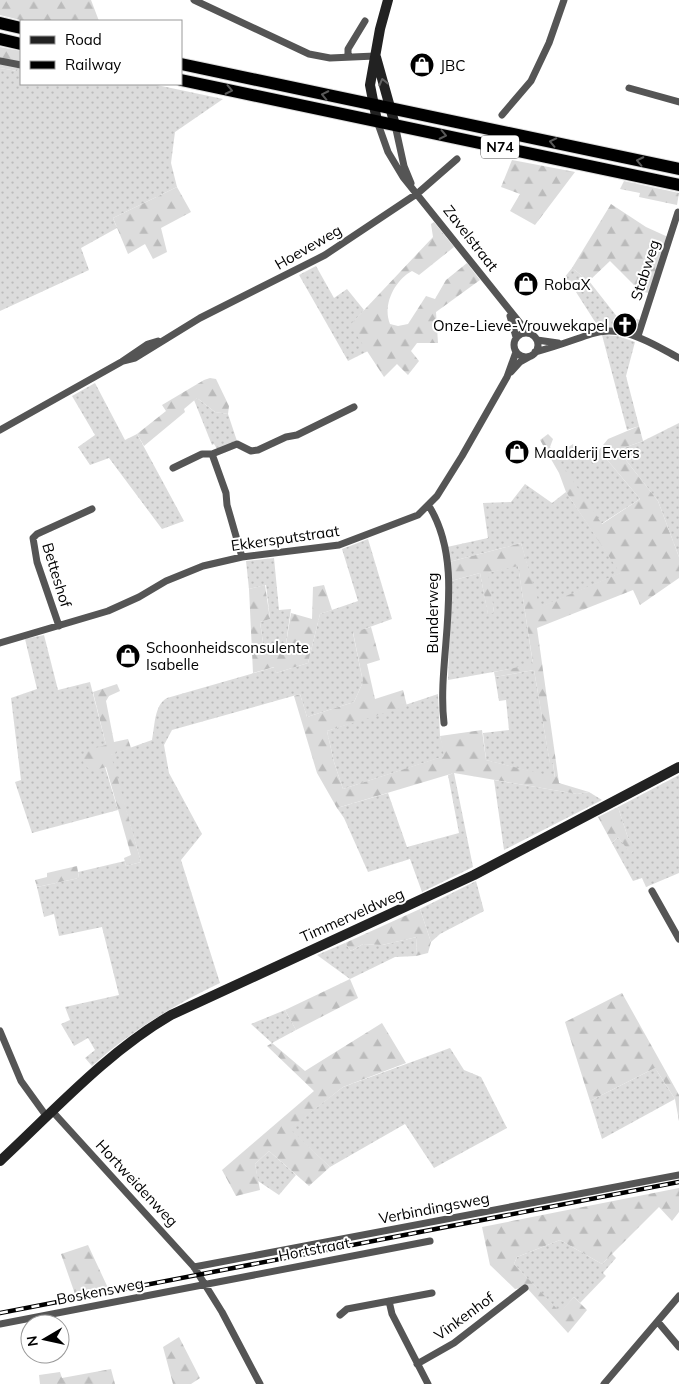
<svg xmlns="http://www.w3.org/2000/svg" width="679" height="1384" viewBox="0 0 679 1384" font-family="Mulish,sans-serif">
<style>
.grass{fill:url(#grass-dots)}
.forest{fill:url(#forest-firs)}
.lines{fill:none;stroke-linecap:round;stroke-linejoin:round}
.highway-casing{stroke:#dbdbdb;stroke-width:14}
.street{stroke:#555;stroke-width:7}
.secondary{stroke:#222;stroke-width:10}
.highway{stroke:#000;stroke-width:12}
.rail-casing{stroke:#000;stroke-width:4.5}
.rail{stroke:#fff;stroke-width:2.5;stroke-dasharray:8;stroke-linecap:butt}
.oneway{stroke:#646464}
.oneway2{stroke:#595959}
.labels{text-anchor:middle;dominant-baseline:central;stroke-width:4;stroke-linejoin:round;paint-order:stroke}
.shield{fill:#fff;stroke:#4c4c4c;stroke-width:1}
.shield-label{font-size:14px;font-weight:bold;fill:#000}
.poi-label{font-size:15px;fill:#000;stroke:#fff;text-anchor:start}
.street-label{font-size:15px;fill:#000;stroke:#fff}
</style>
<defs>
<pattern id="grass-dots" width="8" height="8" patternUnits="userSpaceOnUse" patternTransform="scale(1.25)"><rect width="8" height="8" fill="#dcdcdc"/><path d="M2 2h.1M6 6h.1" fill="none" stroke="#bbb" stroke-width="1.8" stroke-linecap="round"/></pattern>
<pattern id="forest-firs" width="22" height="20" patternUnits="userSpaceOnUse" patternTransform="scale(1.25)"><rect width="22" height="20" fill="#dcdcdc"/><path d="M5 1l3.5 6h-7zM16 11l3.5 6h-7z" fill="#bbb"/></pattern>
</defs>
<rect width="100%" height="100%" fill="#fff"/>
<path class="grass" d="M19 65H21V84H152L223 99 175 132 171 163 177 187 113 218 117 228 81 248 89 270 0 311V68L17 71Z
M316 266 334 298 347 289 364 310 351 325 368 351 348 361 299 275Z
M572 268 589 281 622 323 630 317 640 320 637 330C629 333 609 327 599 328L576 292 564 278Z
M602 335 618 336 635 342 626 376 639 426 627 430Z
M95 383 125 440 137 434 184 521 162 529 109 458 90 465 78 447 95 435 72 396Z
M197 398 215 412 228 414 237 441 217 449 214 444 212 445 194 400Z
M679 423V557L658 501 618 450 643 441Z
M573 444 584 460 599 450 640 499 601 524 555 456Z
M525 484 552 503 566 492 621 573 539 608 521 543 449 562 447 547 488 538 483 503 511 502Z
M368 539 392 619 353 633 363 682 354 702 307 717 300 694 172 730 164 745 169 773 202 834 181 860 220 983C172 1006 131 1031 92 1066L85 1058 95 1050 88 1038 74 1046 61 1024 70 1020 65 1007 119 995 102 927 59 936 54 914 44 917 37 887 79 878 78 872 125 861 126 866 141 862 110 755 152 740C155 726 154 705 167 698L275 667 276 673 308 663 320 614 358 601 342 549Z
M274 558 279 610 291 609 285 650 264 649 260 622 270 619 266 585 249 589 246 561Z
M518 565 533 665 448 680 451 581 480 573 488 614 494 612 487 573Z
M44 635 58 690 90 682 106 745 105 767 118 810 32 833 15 782 21 780 11 698 37 689 25 639Z
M534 670 550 763H553L555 778 486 760 483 733 509 730 506 700 499 701 495 677Z
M438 694 440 736 445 756 343 789 334 762 327 731Z
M454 773 473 867 422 892 410 859 368 872 344 818 337 808 388 793 407 847 459 833 448 775Z
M679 775V873L646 887 642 878 633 881 612 843 618 837 631 853 635 848 628 838 618 807Z
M494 780 577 794 589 792 602 800 504 850Z
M476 881 484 911 440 934 431 942 420 909Z
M417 937 416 956 395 957 350 979 317 955 345 943 351 951 363 944 382 945Z
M285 1010 296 1030 272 1043 251 1024Z
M450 1048 464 1070 481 1077 507 1128 434 1168 405 1124 330 1167 289 1129 343 1087Z
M655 1068 675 1099 602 1139 590 1101Z
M269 1151 296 1175 279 1195 258 1181 255 1164Z
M560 1240 602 1264 612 1254 616 1258 603 1273 606 1276 580 1303 574 1297 560 1313 514 1264 517 1257Z"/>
<path class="forest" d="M0 0H91L99 21H24L0 15Z
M0 47 21 51V65H19L17 71 0 68Z
M512 160 575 172 535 225 510 211 520 194 501 187Z
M624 181 679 193 677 205 639 197 640 193 620 189Z
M177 187 191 212 161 228 167 252 153 259 145 244 128 254 113 218Z
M611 204 646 227 668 237 649 293 644 292 642 299 634 296 635 286 610 261 589 281 572 268Z
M434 222 454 247 419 275 412 271C395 280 382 305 390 324L398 326 408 324 426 296 435 299 446 280 467 263 480 280 436 312 438 343H417L411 351 419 361 408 375 397 364 384 377 350 325 433 237 431 224Z
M210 378 216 379 229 406 228 414 215 412 197 398 184 409 185 412 144 446 137 434 166 411 162 405 204 380Z
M639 426 643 441 618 450 658 501 679 557V578L640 605 633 590 537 628 559 783 589 792 577 794 454 773 337 808 317 773 294 696 300 694 307 717 354 702 363 682 353 632 371 627 380 660 367 664 375 699 403 690 407 706 327 731 334 762 343 789 444 756 440 736 482 730 486 760 555 777 553 763 550 764 534 670 495 677 494 672 533 664 518 566 488 573 494 612 488 615 480 573 451 581 449 562 521 543 540 607 620 573 566 492 559 473 540 440 548 434 553 439 550 447 602 524 640 499 599 450 608 439Z
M265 585 270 619 260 622 264 649 285 650 291 613 312 619 313 587 324 585 332 610 320 614 308 663 276 673 274 667 253 673 249 589Z
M117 684 120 691 109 696 106 701 114 742 128 739 131 748 111 755 141 862 126 866 124 858 131 855 106 767 92 771 84 765 82 756 88 750 106 745 93 692Z
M618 807 628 838 636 848 631 854 618 837 612 843 598 817Z
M77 866 79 878 37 887 35 880 47 877V873Z
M420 909 431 942 428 953 416 956 417 937 382 945 363 944 351 951 345 943Z
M350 979 358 998 296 1030 285 1010Z
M622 993 679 1095V1121L675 1099 655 1068 590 1101 565 1022Z
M382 1023 406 1063 343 1087 290 1129 330 1167 309 1186 269 1151 255 1164 260 1190 236 1196 222 1170 314 1091 267 1046 272 1043 305 1071Z
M679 1188V1212L672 1221 659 1207 602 1264 560 1240 517 1257 514 1264 560 1312 574 1297 587 1310 568 1333 526 1287 515 1289 490 1265 482 1227Z
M88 1245 108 1288 75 1294 61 1254Z
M179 1337 200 1378 191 1384H173L163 1347Z
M111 1369 115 1384H40L39 1375 60 1372 62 1378Z"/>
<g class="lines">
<defs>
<path id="highway" d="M0 23 21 28
M0 39 21 44
M181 64 679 169
M181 80 679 185"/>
</defs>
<use href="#highway" class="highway-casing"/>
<path class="street" d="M194 0 309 54 330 58 375 56
M348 56V49L365 21
M0 61 21 65
M629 88 679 102
M502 115 531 81 549 43 564 0
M377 121 388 152 403 177 528 333
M395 125 404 166 411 183
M510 316 516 337
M514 345a12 12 0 1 1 24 0a12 12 0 1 1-24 0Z
M638 336 678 212
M537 340 558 343
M535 352C555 347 573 340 591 334 622 323 653 344 679 358
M123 361 135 358 200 318 325 255 418 193 457 159
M511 372 520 362 529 357
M0 430 123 361 148 344 158 341
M173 468 202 454H212
M429 506C468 569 436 656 444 723
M242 557 227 505 226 493 212 454 237 444 251 451 258 450 286 437 297 435 354 407
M59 626 37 562 33 538 37 534 92 509
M0 643 108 611 139 597 166 581 203 566 242 557 339 545 418 515 437 496 462 456 507 377 516 352
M652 891 679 939
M0 1031 21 1081 47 1117
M53 1112 194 1267 222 1312 260 1384
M194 1267 679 1175
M389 1301 392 1314 428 1384
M340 1315 347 1309 432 1293
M658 1322 679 1347
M0 1324 430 1241
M417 1364 454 1343 525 1288
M604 1384 679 1296"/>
<path class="secondary" d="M376 57 395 125
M377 121 370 85 380 29 388 0
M0 1161C55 1110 106 1053 171 1015L474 875 679 767"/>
<use href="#highway" class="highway"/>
<defs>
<path id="rail" d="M0 1313 679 1182"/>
</defs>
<use href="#rail" class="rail-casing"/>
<use href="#rail" class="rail"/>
</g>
<defs><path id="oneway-chevron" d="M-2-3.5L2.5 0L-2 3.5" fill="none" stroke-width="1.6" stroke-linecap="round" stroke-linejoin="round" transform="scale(1.25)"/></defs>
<use class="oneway" href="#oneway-chevron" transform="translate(383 82) rotate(-104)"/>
<g class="oneway2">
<use href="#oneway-chevron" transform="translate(229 90) rotate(12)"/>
<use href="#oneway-chevron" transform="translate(325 95) rotate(-168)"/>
<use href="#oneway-chevron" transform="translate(443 135) rotate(12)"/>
<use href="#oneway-chevron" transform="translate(553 142) rotate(-168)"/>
<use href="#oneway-chevron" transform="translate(640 161) rotate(-168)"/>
</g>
<defs>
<symbol id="shop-disc" viewBox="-11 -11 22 22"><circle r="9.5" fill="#000" stroke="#fff"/><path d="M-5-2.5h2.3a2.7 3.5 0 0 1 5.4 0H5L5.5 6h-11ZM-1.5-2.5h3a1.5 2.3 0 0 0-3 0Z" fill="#fff"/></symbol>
<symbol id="church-disc" viewBox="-11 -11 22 22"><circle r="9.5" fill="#000" stroke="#fff"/><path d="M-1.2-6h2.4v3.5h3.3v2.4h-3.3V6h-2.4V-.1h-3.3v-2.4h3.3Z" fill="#fff"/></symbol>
</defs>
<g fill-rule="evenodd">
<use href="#shop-disc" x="408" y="51" width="28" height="28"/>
<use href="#shop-disc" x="512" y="270" width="28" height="28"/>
<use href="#church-disc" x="611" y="311" width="28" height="28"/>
<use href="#shop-disc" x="503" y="438" width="28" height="28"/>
<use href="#shop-disc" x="114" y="642" width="28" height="28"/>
</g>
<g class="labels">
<rect class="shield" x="481" y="135.5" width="38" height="23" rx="4"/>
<g class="shield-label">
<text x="500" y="147">N74</text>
</g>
<g class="poi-label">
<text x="440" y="65">JBC</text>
<text x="544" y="284">RobaX</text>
<text x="608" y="325" text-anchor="end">Onze-Lieve-Vrouwekapel</text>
<text x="534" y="452">Maalderij Evers</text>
<text x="146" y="647">Schoonheidsconsulente<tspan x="146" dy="17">Isabelle</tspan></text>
</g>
<g class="street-label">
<text transform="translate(471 238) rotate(52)">Zavelstraat</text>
<text transform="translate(308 247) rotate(-30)">Hoeveweg</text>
<text transform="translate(645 270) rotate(-72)">Stabweg</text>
<text transform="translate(285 538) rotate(-8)">Ekkersputstraat</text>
<text transform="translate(57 575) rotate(73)">Betteshof</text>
<text transform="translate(432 613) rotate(-90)">Bunderweg</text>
<text transform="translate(352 915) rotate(-24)">Timmerveldweg</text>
<text transform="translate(137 1183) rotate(47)">Hortweidenweg</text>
<text transform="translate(434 1208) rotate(-11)">Verbindingsweg</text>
<text transform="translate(314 1249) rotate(-11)">Hortstraat</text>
<text transform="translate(100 1291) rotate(-11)">Boskensweg</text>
<text transform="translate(464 1316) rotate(-36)">Vinkenhof</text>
</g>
</g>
<rect x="20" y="20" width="162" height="65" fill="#ffffff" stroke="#999999"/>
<rect x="30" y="36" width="25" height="8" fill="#222222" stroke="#999999"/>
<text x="65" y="45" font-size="15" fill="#000000">Road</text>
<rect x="30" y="61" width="25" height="8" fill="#000000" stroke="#999999"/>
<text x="65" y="70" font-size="15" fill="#000000">Railway</text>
<g transform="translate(45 1339) rotate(261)"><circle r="24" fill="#ffffff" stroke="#999999"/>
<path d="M0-4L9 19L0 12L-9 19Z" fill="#000000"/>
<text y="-8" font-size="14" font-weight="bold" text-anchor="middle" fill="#000000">N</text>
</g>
</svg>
